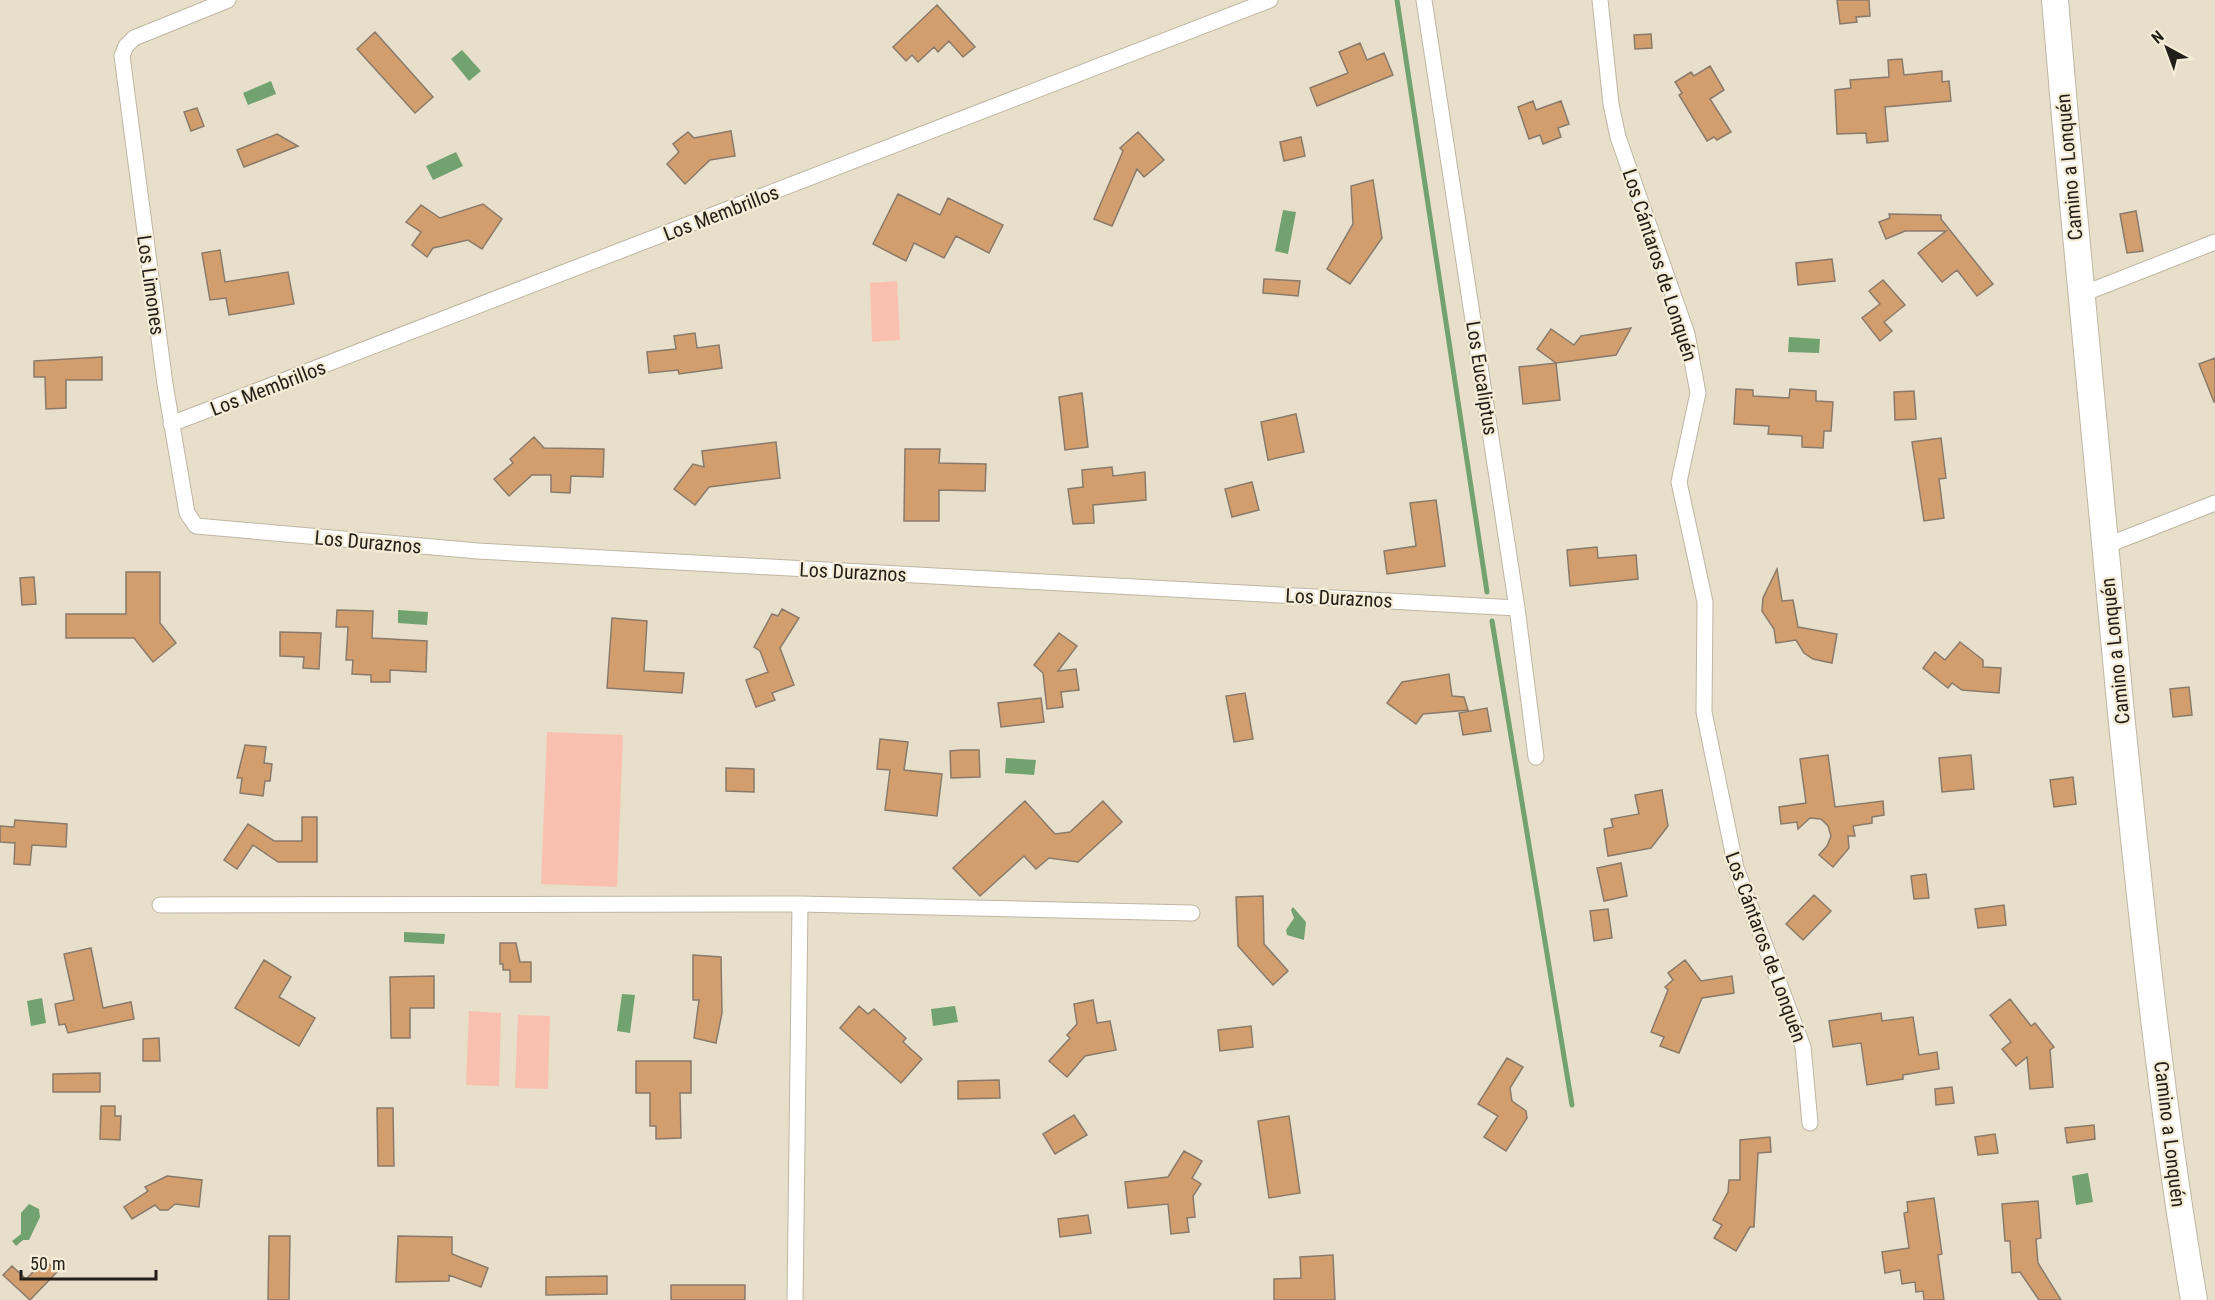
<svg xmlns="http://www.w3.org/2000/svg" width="2215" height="1300" viewBox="0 0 2215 1300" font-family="'Roboto Condensed',sans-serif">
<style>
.green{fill:#f9c0b0}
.water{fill:#72a26f}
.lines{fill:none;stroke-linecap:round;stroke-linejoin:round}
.stream{stroke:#72a26f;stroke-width:5}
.building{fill:#d39e6d;stroke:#8a7a6b;stroke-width:1.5}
.minor-casing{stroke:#beb6a2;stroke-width:17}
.primary-casing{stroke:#beb6a2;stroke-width:28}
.minor{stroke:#fff;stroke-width:15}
.primary{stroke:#fff;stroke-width:26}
.labels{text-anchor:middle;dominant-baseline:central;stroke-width:4.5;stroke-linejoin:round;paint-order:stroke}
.street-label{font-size:20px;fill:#221f18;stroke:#f4ecd7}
</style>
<rect width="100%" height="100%" fill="#e7dfca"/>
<path class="green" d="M897 281 900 340 872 342 870 283Z
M547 732 623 735 617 887 541 884Z
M469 1011 501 1013 499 1086 466 1085Z
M518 1015 550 1016 548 1089 515 1088Z"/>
<path class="water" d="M462 50 481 71 469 81 451 59Z
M271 81 276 94 248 105 243 93Z
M456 152 463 166 433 180 426 166Z
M1283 210 1296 212 1288 254 1275 251Z
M1789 337 1820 339 1819 353 1788 352Z
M398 610 428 612 427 625 398 623Z
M1006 758 1036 760 1034 775 1005 773Z
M1293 907 1306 922 1304 940 1287 935 1286 930 1294 918 1291 910Z
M404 932 445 934 444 944 404 942Z
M622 994 635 995 630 1033 617 1031Z
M42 998 46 1023 31 1026 27 1001Z
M955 1006 958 1022 933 1026 931 1009Z
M2088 1173 2093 1202 2076 1205 2072 1176Z
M29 1204 39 1209 40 1217 29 1240H23L16 1246 12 1241 21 1234V1213Z"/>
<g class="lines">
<path class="stream" d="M1397 0 1487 592
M1492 621 1572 1105"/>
</g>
<path class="building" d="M1837 0H1869L1870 16 1856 17 1857 22 1840 24Z
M937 5 975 47 963 57 949 41 938 52 934 47 918 62 912 55 906 61 893 47Z
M375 32 433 97 415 113 357 49Z
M1651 34 1652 48 1635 49 1634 35Z
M1360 43 1367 60 1384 53 1393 75 1317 106 1310 88 1348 73 1339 52Z
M1902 59 1904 75 1942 71V82L1949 81 1951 101 1885 107 1888 141 1867 143 1866 133 1837 134 1835 90 1851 88 1850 80 1889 77 1888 60Z
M1710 66 1724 90 1710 99 1731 132 1717 140 1714 137 1707 141 1679 95 1682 93 1675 82 1691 72 1694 76Z
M1533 101 1536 110 1561 101 1569 124 1558 128 1561 137 1543 144 1540 135 1529 139 1518 107Z
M197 108 204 126 191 131 184 112Z
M731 131 735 156 710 160 685 184 667 164 679 152 673 144 688 132 694 138Z
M1138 132 1164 160 1144 177 1137 169 1112 226 1094 219 1123 151 1120 148Z
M277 134 298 146 244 167 237 150Z
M1301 137 1305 156 1284 161 1280 142Z
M1373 180 1382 238 1350 284 1327 269 1353 224 1351 186Z
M898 194 940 215 948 198 1003 225 989 253 956 236 944 258 914 243 906 261 873 244Z
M483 204 502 219 482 249 468 240 433 248 427 257 412 245 421 232 406 222 421 205 440 218Z
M2136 211 2143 251 2127 253 2120 214Z
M1889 214 1941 215V219L1993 284 1977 296 1957 270 1942 282 1918 253 1946 231H1905L1886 239 1879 222 1890 218Z
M220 250 225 282 288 272 294 304 229 315 226 298 210 300 202 253Z
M1832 259 1835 281 1798 285 1796 263Z
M1264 279 1300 281 1298 296 1263 293Z
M1883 280 1905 305 1884 322 1892 331 1880 341 1862 318 1880 304 1869 291Z
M1631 328 1616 355 1556 363 1537 349 1551 329 1574 345 1581 336Z
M695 333 697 348 719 345 722 368 679 374 678 370 649 373 647 352 676 349 674 336Z
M102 357V380H66V408L46 409 45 377H34V361Z
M2215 358V402H2214L2199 364Z
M1556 363 1560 400 1523 404 1519 367Z
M1736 389 1753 390V396L1789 398 1790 389 1816 391V401L1833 402 1831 431H1824L1823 448 1802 447V436L1768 434 1769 426 1734 424Z
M1914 391 1916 419 1895 420 1894 392Z
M1082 393 1088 447 1065 450 1059 397Z
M1296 414 1304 452 1268 460 1261 422Z
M534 437 544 448 604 449 603 477 571 476 570 493 551 492V475H532L509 496 494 479 513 463 510 459Z
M1941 438 1946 478 1939 479 1944 518 1924 521 1912 442Z
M776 442 780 478 709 487 695 505 674 489 693 464 704 467 702 451Z
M905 449H940L939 463 986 464 985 491 939 490V521H904Z
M1112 467 1113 476 1145 472 1146 500 1093 505 1094 523 1073 524 1068 489 1083 487 1082 470Z
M1252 482 1259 510 1232 517 1225 489Z
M1436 500 1445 566 1387 574 1384 551 1416 546 1410 503Z
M1597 547 1598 558 1636 555 1638 579 1570 586 1567 550Z
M1777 569 1782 601 1793 600 1798 627 1837 634 1832 663 1813 659 1804 653 1796 640 1776 643 1774 629 1762 611 1763 598Z
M126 572H160V623L176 643 153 662 134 638H66V614H126Z
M34 577 36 604 22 605 20 578Z
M782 609 799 618 780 648 794 685 772 693 775 700 756 707 746 680 768 672 760 651 754 647 772 614 778 616Z
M337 610 373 611 372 638 427 641 426 672 390 670V682H371V675L352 674 353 660H346L348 627H336Z
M612 618 647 621 644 671 684 673 682 693 607 688Z
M280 632 321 633 319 669 303 668 304 657 280 656Z
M1059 633 1077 646 1058 671 1076 669 1079 690 1061 692 1063 707 1047 709 1043 673 1034 665Z
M1960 642 1983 660V667L2001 668 1999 693 1962 690 1952 683 1948 688 1923 668 1935 652 1945 660Z
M1449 674 1452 696 1464 697 1468 710 1423 714 1416 724 1387 703 1402 682Z
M2189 687 2192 715 2173 717 2170 689Z
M1245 693 1253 739 1234 742 1226 696Z
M1041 698 1044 722 1001 727 998 703Z
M1487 708 1491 731 1463 735 1459 713Z
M880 739 908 742 904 770 942 774 937 816 885 810 890 770 877 769Z
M245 745 266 747 264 763 272 764 270 781H265L263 796 240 793 242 778H237Z
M961 750H979L980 777 951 778 950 751Z
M1828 755 1835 807 1883 801 1884 815 1872 817V823L1853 826 1855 836H1848L1849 848 1833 867 1819 855 1827 846 1831 836 1828 826 1821 819 1810 818 1798 829 1797 822 1781 824 1779 807 1806 803 1800 759Z
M1971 755 1974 789 1942 792 1939 758Z
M726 768 754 769V792L726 791Z
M2073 777 2076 804 2054 807 2050 780Z
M1662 790 1668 826 1651 848 1608 856 1604 829 1613 827 1611 819 1639 814 1635 795Z
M1025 801 1055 834 1070 832 1103 801 1122 822 1078 862 1049 858 1036 869 1024 856 980 896 953 868Z
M302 817H317V862H278L253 845 237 869 224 860 248 824 274 841H302Z
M15 820 67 824 66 847 32 845 30 865 14 864 15 843 0 842V826L14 827Z
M1621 863 1627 896 1604 901 1597 868Z
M1926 874 1929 898 1914 899 1911 876Z
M1814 895 1831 911 1803 940 1786 924Z
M1263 896 1264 944 1288 971 1273 985 1238 946 1236 897Z
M2004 905 2006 925 1978 928 1975 909Z
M1608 909 1612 938 1594 941 1590 911Z
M500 943H516L520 962H531V982H510V970H503V964H500Z
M91 948 103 1008 131 1002 134 1019 68 1033 65 1024 59 1025 55 1004 74 1000 64 954Z
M693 955 721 957 722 1013 716 1043 694 1038 699 1000H693Z
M264 960 291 977 279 997 315 1018 299 1046 235 1008Z
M1685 960 1701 981 1732 976 1734 993 1702 998 1679 1053 1660 1046 1664 1037 1651 1032 1668 990 1665 987 1673 980 1668 973Z
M434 976V1008H410V1038H391L390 977Z
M2010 999 2031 1026 2035 1023 2054 1047 2050 1050 2053 1087 2030 1089 2027 1057 2016 1066 2002 1049 2011 1042 1990 1015Z
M1093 1000 1097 1023 1110 1021 1116 1050 1085 1056 1067 1077 1049 1061 1070 1038 1067 1035 1077 1024 1074 1004Z
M859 1006 868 1014 874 1009 906 1038 903 1042 922 1059 901 1083 840 1028Z
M1881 1013 1882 1021 1913 1017 1919 1055 1937 1052 1939 1069 1903 1075V1079L1867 1085 1861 1043 1833 1047 1829 1021Z
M1251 1026 1253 1047 1220 1051 1218 1030Z
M159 1038 160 1061H143V1039Z
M1507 1058 1523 1067 1510 1088 1512 1101 1526 1111 1527 1118 1506 1151 1484 1137 1498 1116 1478 1104Z
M636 1061H691V1093H680L681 1138 656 1139V1126H650V1093H636Z
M100 1073V1092H53V1074Z
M999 1080 1000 1098 958 1099V1081Z
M1952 1087 1954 1103 1936 1105 1935 1089Z
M101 1106H115V1116H121L120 1140 100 1139Z
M377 1108H393L394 1166H378Z
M1074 1115 1087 1135 1055 1154 1043 1134Z
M1289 1116 1300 1193 1269 1198 1258 1121Z
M2094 1125 2095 1139 2067 1143 2065 1128Z
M1995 1134 1998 1153 1978 1155 1975 1137Z
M1770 1137 1771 1152 1758 1153 1754 1227H1750L1736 1251 1714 1238 1722 1225 1713 1220 1728 1192 1729 1180H1740V1140Z
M1184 1151 1202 1161 1192 1178 1201 1184 1193 1196 1195 1217 1187 1218 1189 1232 1171 1234 1168 1204 1128 1208 1125 1182 1168 1177Z
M167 1176 202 1180 199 1207 175 1204 168 1210H160L155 1205 132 1219 124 1207 148 1191 145 1187Z
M1934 1198 1942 1254 1938 1255 1944 1300H1924L1923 1291 1916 1292 1915 1282 1902 1284 1900 1270 1885 1273 1882 1252 1909 1248 1904 1213 1908 1212 1907 1202Z
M2038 1201 2041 1238 2036 1239 2038 1263 2061 1300H2039L2020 1272 2012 1273 2010 1241H2005L2002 1204Z
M1088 1215 1091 1233 1060 1237 1058 1219Z
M269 1236H290L289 1300H268Z
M398 1236 452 1237V1254L488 1268 481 1287 449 1275V1281L396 1282Z
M1333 1255 1335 1300H1274V1279L1301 1278 1300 1257Z
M45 1260 57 1272 30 1300 3 1275 12 1266 26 1279Z
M607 1276V1294L546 1295V1277Z
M671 1285H745V1300H671Z"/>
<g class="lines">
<defs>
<path id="minor" d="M228 0 134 38 126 46 122 56 165 384 187 513 196 526 478 551 1517 608
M1424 0 1517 608 1536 757
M1600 0 1611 104 1618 137 1687 334 1698 393 1679 482 1705 602 1704 712 1736 868 1803 1047 1810 1123
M2080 295 2215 242
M171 424 1270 0
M2105 546 2215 503
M160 905 800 904 1192 913
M795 1300 800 904"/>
<path id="primary" d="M2055 0C2075 238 2097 476 2121 713 2141 909 2161 1106 2194 1300"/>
</defs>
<use href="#minor" class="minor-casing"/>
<use href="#primary" class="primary-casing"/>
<use href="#minor" class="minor"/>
<use href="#primary" class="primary"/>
</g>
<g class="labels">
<g class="street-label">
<text transform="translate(2069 167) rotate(-95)">Camino a Lonquén</text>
<text transform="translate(721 213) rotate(-21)">Los Membrillos</text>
<text transform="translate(1660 265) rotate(72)">Los Cántaros de Lonquén</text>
<text transform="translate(151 285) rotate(82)">Los Limones</text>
<text transform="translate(1482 378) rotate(81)">Los Eucaliptus</text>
<text transform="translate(268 388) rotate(-21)">Los Membrillos</text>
<text transform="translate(368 542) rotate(5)">Los Duraznos</text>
<text transform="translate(853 572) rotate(3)">Los Duraznos</text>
<text transform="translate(1339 598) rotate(3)">Los Duraznos</text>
<text transform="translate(2115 651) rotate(-96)">Camino a Lonquén</text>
<text transform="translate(1766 947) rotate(70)">Los Cántaros de Lonquén</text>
<text transform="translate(2170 1134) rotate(83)">Camino a Lonquén</text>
</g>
</g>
<g transform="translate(2167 48) rotate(319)" stroke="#f4ecd7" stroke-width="4.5" paint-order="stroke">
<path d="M0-4.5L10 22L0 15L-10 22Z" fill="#221f18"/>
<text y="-9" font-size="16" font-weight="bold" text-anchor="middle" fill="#221f18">N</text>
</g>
<path d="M21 1270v9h135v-9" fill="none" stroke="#221f18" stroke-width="3"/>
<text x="30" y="1270" font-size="18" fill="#221f18" stroke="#f4ecd7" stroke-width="4.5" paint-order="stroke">50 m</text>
</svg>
